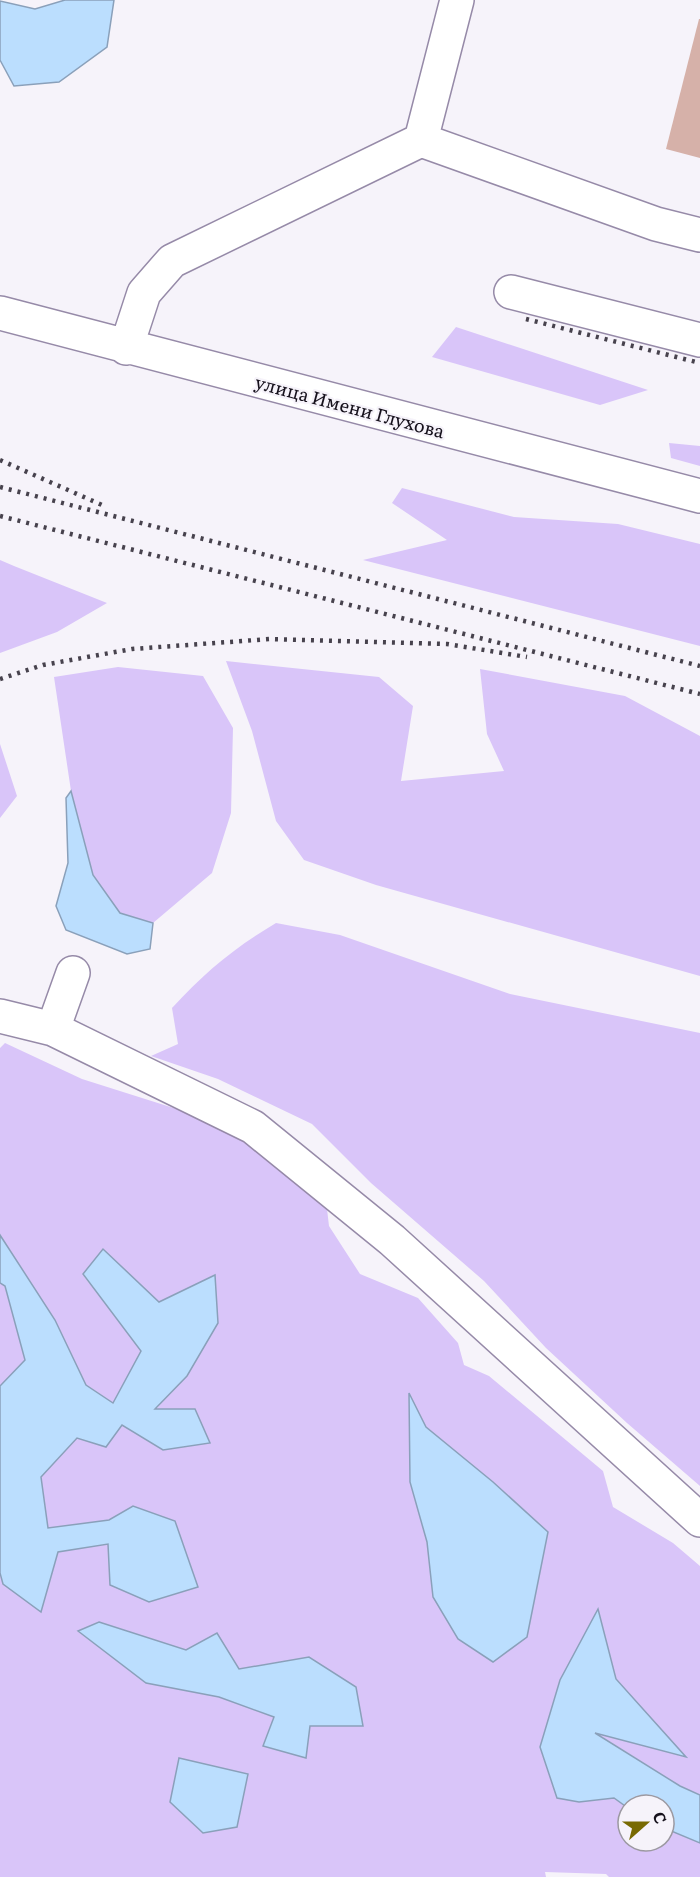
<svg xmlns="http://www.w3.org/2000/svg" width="700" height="1877" viewBox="0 0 700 1877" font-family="Literata,serif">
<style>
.green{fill:#d9c5f9;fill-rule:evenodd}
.water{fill:#bbdefe;stroke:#8aa0ba;stroke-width:1.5}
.building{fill:#d6b1a9}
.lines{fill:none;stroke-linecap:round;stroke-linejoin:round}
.minor-casing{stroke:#968aa8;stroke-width:36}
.minor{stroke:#fff;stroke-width:33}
.rail{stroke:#47424d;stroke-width:4.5;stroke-dasharray:3 6;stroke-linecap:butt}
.labels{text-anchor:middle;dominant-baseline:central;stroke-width:4.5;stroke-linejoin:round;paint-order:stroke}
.street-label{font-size:18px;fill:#16111c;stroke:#f6f3fa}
</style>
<rect width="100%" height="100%" fill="#f6f3fa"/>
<path class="green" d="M456 327 648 390 600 405 432 357Z
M669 443 700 446V466L671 458Z
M402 488 514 517 618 524 700 544V646L363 560 447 540 392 503Z
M0 560 14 566 107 603 57 632 0 653Z
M226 661 379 677 413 706 401 781 504 771 487 734 480 669 625 696 700 736V976L376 885 304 860 276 821 252 731Z
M118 667 203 676 233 728 231 813 212 873 153 923 120 913 93 875 71 791 54 677Z
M0 744 17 796 0 818Z
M276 923 340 935 510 994 700 1033V1486L627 1423 546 1348 484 1281 371 1183 312 1124 218 1079 151 1056 178 1044 172 1008C205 972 234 948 276 923Z
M5 1043 82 1079 221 1123 325 1192 329 1226 360 1274 418 1298 458 1343 464 1365 489 1376 603 1471 613 1507 673 1543 700 1566V1795L680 1786 593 1731 685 1757 616 1679 598 1609 579 1802 614 1798 628 1808V1841H664V1828L700 1843V1877H609L606 1874 545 1872 546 1877H0V1573L3 1584 58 1551 108 1544 133 1506 109 1520 48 1529 41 1477 77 1437 122 1425 163 1450 210 1442 194 1409 155 1410 186 1376 159 1302 83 1275 141 1351 113 1403 86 1385 55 1320 0 1235V1048ZM409 1395 426 1427 493 1482 433 1597 427 1542 410 1482ZM99 1622 239 1669 309 1657 362 1726H310L306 1758 263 1745 274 1717 219 1697 146 1683 79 1632Z
M0 1283 5 1286 25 1360 2 1387 0 1386Z"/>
<path class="water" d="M65 0H114L107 47 59 82 14 86 0 60V1L35 9Z
M71 791 93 875 120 913 153 923 150 949 127 954 66 930 56 906 68 863 66 798Z
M0 1235 55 1320 86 1385 113 1403 141 1351 83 1274 103 1249 159 1302 215 1275 218 1323 187 1376 155 1409H195L210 1443 163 1450 122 1425 106 1447 77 1438 41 1477 48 1528 109 1520 133 1506 175 1521 198 1587 149 1602 110 1585 108 1544 58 1552 41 1612 3 1584 0 1573V1386L25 1360 5 1286 0 1283Z
M409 1393 426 1427 493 1482 548 1532 527 1637 493 1662 458 1639 433 1597 427 1542 410 1482Z
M598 1609 616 1679 686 1757 595 1733 680 1786 700 1795V1843L664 1828V1805H628V1808L614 1798 579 1802 557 1798 540 1747 560 1680Z
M99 1622 186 1650 217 1633 239 1669 309 1657 356 1687 363 1726H310L306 1758 263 1746 274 1717 219 1697 146 1683 78 1631Z
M179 1758 248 1774 237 1827 203 1833 170 1802Z"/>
<path class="building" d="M699 19H700V158L666 149Z"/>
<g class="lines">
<defs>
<path id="minor" d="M421 140 656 224 700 235
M511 292 700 340
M0 313 700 496
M126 348 144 293 172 261 421 140 457 0
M0 1016 53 1029 253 1127 392 1240 700 1520
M53 1029 73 973"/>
</defs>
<use href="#minor" class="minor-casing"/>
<use href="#minor" class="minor"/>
<path class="rail" d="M526 319 700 363
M0 460 102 505
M0 487 700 666
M0 516 700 694
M0 679 43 665 132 649 270 639 447 644 527 657"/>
</g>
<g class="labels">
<g class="street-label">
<text transform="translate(350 406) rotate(15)">улица Имени Глухова</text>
</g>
</g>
<g transform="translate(646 1823) rotate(69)"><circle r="28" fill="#f6f3fa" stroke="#9c99a1" stroke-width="1.5"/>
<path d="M0-4.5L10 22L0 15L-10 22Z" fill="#786a02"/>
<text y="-9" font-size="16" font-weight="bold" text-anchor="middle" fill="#16111c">С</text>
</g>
</svg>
